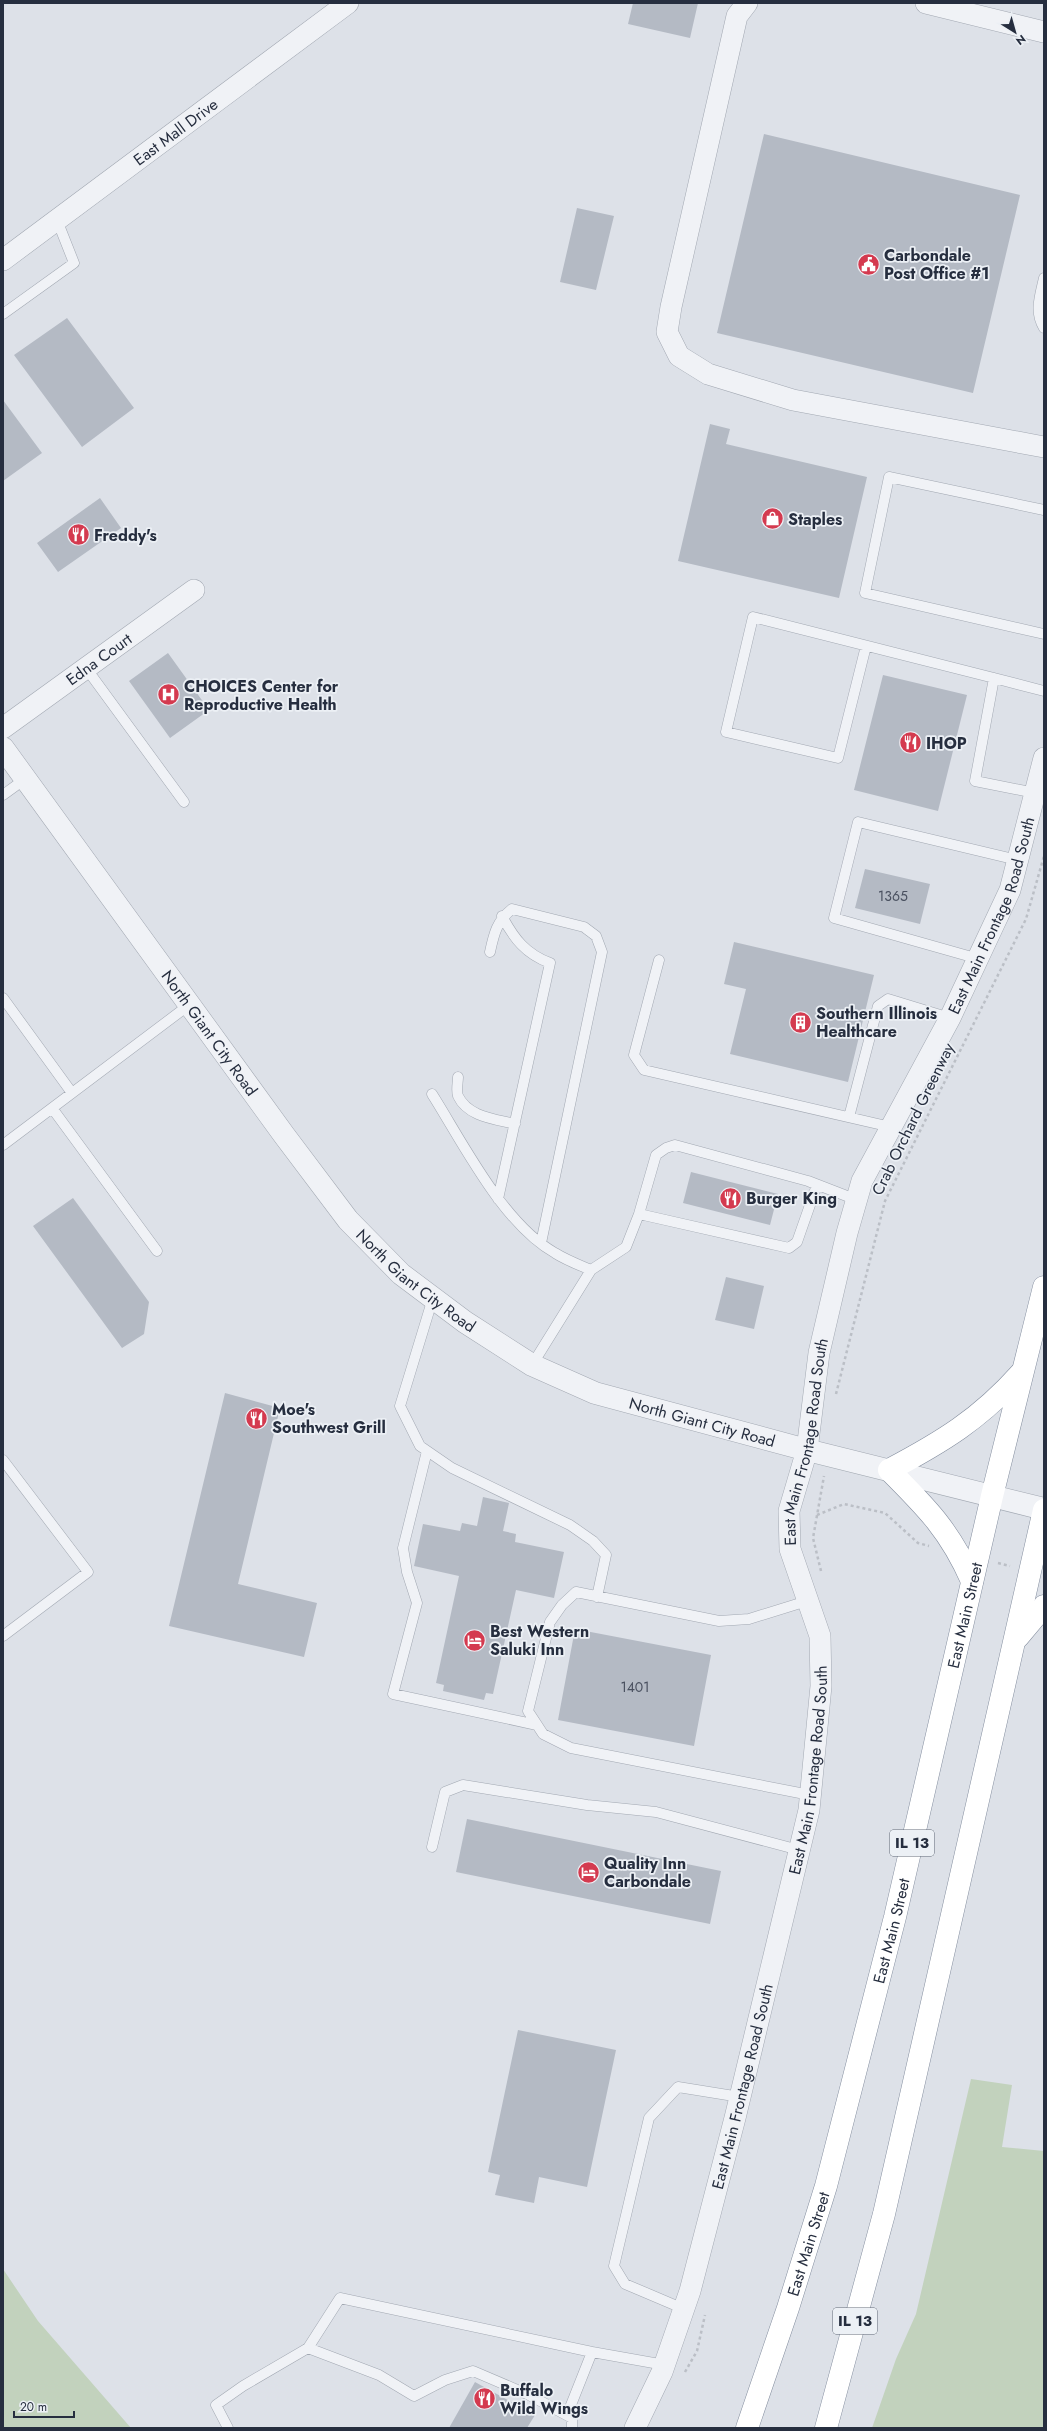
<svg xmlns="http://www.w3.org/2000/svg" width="1047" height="2431" viewBox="0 0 1047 2431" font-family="Jost,sans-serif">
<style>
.green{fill:#c2d2bd}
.building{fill:#b4bac4}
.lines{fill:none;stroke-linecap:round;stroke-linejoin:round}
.service-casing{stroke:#a2a8b2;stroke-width:11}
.minor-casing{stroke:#a2a8b2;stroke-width:22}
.tertiary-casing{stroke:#a2a8b2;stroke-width:23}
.trunk-casing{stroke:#848e9f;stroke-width:23}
.path{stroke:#bbbfc6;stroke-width:2.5;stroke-dasharray:3 3;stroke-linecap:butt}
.service{stroke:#f0f2f6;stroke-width:10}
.minor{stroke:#f0f2f6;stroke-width:21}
.tertiary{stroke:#f0f2f6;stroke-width:22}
.trunk{stroke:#fff;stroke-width:22}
.labels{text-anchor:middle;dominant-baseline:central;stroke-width:3.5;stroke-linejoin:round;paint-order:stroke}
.number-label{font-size:14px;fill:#4a5160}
.shield{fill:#ecf0f5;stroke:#616876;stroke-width:1}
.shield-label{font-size:15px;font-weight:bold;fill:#262e3f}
.street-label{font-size:16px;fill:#262e3f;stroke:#ecf0f5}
.poi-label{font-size:16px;font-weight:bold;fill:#262e3f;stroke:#ecf0f5;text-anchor:start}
</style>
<rect width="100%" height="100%" fill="#dde1e8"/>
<path class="green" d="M971 2079 1012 2085 1002 2147 1044 2151V2428H872L896 2359 916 2314Z
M3 2269 38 2321 131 2428H3Z"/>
<path class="building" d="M633 3H698L690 38 628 24Z
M764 134 1020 195 973 393 717 333Z
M577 208 614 216 596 290 560 282Z
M67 318 134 408 82 447 14 355Z
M3 400 42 453 3 481Z
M710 424 730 429 726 444 867 477 839 598 678 561Z
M100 498 121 528 58 572 37 543Z
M168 653 209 710 170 738 129 681Z
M883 675 967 695 938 811 854 790Z
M865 869 930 884 920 924 855 908Z
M734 942 874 975 848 1082 730 1054 746 989 724 984Z
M691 1172 778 1194 770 1225 683 1203Z
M73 1198 149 1302 144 1334 122 1348 33 1226Z
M726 1277 764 1286 754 1329 715 1320Z
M225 1393 280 1408 238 1584 317 1603 304 1657 169 1626Z
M483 1497 509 1503 503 1531 516 1534 515 1542 564 1552 554 1598 516 1590 493 1694 486 1693 484 1700 443 1691 444 1685 436 1683 459 1576 414 1566 423 1524 460 1531 462 1523 477 1526Z
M575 1629 711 1655 694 1746 558 1720Z
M467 1819 721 1871 710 1924 456 1872Z
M518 2030 616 2050 587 2187 539 2177 534 2203 495 2195 500 2175 488 2172Z
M475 2382 535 2415 527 2428H449Z"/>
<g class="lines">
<defs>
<path id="service" d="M1044 278C1040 296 1034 312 1044 328
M3 314 74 263 57 220
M1044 510 889 477 865 593 1044 634
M866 646 838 758 726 732 753 617C833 637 913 658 994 678
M86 668 184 802
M1035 793 975 781 994 678 1044 691
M3 795 25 779
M490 952C494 933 497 921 512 909L584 927 596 936 602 952 541 1243
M979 959 834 918 858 822 1017 860
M659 960 634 1055 644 1070 891 1127
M3 998 72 1093
M458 1077C458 1082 456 1091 458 1096 468 1117 495 1119 515 1124
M432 1094C463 1143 503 1224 555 1253 566 1260 579 1265 591 1270
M52 1108 157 1251
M849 1117 878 1006 888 999 950 1018
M3 1145 189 1005
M817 1185 797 1242 789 1248 639 1214 656 1155 666 1148 675 1145 808 1181 857 1200
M498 1199 550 963C526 954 514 939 502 916
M433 1298 400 1406 420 1446 452 1468 570 1525 593 1541 606 1555 597 1597
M532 1365 591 1270 626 1247 639 1214
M427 1451 403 1548 407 1572 417 1603 393 1694 537 1725
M3 1460 88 1572 3 1636
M807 1601 749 1619 719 1621 576 1592 562 1605 550 1622 528 1711 543 1734 571 1748 810 1795
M432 1847 445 1792 463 1785 587 1805 656 1812 799 1850
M684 2309 625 2284 614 2266 649 2118 678 2087 740 2097
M308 2348 340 2298 592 2352 567 2415
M592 2352 665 2365
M228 2428 216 2405 243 2386 308 2348 379 2375 414 2396 445 2380 473 2371 529 2395 572 2418V2428"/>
<g id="minor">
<path d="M747 3 737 16 671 307 667 332 679 356 708 374 793 400 1044 447"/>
<path d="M926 3 1044 32"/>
<path id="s1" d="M3 260 348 3"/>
<path id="s2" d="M3 728 194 590"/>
<path id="s3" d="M635 2428 662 2372 690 2291 735 2118 809 1810 821 1686 820 1636 790 1549 789 1511 807 1450 819 1353 847 1233 862 1181 950 1018 1010 890 1044 758"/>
</g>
<g id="tertiary">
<path id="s4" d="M3 748 284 1135 348 1220 401 1274 465 1322 532 1365 595 1393 807 1450 1044 1509"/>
</g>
<g id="trunk">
<path d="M972 1581C950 1531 927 1508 889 1470 942 1442 980 1419 1021 1373"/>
<path d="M1018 1637 1044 1606"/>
<path id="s5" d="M747 2428 788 2308 826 2186 895 1917 992 1496 1044 1287"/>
<path d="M826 2428 884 2214 1044 1510"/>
</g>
</defs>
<use href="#service" class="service-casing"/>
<use href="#minor" class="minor-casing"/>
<use href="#tertiary" class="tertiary-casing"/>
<use href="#trunk" class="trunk-casing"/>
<path class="path" d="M836 1394 885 1201 1026 919 1044 856
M817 1515 844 1504 885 1513 918 1543 929 1546
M998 1563 1010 1566
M821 1571 813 1538 824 1476
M685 2372 697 2351 705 2315"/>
<use href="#service" class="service"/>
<use href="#minor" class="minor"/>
<use href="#tertiary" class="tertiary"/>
<use href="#trunk" class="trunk"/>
</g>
<defs>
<symbol id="civic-disc" viewBox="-11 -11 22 22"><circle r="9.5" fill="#d43a4f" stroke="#ecf0f5"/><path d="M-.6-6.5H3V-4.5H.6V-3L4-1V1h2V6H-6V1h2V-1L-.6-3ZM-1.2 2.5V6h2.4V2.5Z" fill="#fff"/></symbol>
<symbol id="shop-disc" viewBox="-11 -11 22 22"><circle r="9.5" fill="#d43a4f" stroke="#ecf0f5"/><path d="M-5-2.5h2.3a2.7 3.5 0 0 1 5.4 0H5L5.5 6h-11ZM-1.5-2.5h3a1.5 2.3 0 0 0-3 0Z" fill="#fff"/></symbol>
<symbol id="restaurant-disc" viewBox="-11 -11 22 22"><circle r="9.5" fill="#d43a4f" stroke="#ecf0f5"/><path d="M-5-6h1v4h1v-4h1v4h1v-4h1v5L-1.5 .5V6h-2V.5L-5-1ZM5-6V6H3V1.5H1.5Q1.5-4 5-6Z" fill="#fff"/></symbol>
<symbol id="hospital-disc" viewBox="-11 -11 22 22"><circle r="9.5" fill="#d43a4f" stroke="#ecf0f5"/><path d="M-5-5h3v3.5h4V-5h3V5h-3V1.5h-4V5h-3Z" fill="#fff"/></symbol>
<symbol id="building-disc" viewBox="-11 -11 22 22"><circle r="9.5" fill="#d43a4f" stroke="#ecf0f5"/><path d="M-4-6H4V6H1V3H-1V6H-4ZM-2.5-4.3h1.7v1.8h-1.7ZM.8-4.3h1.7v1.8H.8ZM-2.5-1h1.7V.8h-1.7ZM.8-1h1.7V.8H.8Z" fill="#fff"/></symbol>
<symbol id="hotel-disc" viewBox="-11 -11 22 22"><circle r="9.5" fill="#d43a4f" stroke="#ecf0f5"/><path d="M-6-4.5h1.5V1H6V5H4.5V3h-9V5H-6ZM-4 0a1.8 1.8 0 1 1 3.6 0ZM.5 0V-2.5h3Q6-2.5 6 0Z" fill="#fff"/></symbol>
</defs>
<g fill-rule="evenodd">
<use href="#civic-disc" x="856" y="252" width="25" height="25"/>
<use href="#shop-disc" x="760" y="506" width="25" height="25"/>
<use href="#restaurant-disc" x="66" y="522" width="25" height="25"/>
<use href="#hospital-disc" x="156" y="682" width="25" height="25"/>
<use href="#restaurant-disc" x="898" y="730" width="25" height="25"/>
<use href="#building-disc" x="788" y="1010" width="25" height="25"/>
<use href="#restaurant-disc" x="718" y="1186" width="25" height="25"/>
<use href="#restaurant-disc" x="244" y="1406" width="25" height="25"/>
<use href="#hotel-disc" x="462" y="1628" width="25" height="25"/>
<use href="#hotel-disc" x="576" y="1860" width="25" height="25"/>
<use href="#restaurant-disc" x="472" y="2386" width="25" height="25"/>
</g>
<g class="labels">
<g class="number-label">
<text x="893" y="896">1365</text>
<text x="635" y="1687">1401</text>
</g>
<g class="shield">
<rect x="890" y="1830" width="44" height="26" rx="3"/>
<rect x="833" y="2308" width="44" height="26" rx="3"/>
</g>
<g class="shield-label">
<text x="912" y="1843">IL 13</text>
<text x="855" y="2321">IL 13</text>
</g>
<g class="street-label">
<text stroke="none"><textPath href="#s1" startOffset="215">East Mall Drive</textPath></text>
<text stroke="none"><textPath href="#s2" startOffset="118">Edna Court</textPath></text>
<text stroke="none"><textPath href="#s3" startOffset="1583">East Main Frontage Road South</textPath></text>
<text stroke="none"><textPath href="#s4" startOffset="352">North Giant City Road</textPath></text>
<text transform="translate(913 1119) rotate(-64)">Crab Orchard Greenway</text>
<text stroke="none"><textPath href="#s4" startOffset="676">North Giant City Road</textPath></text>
<text stroke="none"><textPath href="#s4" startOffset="1000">North Giant City Road</textPath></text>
<text stroke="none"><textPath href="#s3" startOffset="1019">East Main Frontage Road South</textPath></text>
<text stroke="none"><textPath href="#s5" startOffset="842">East Main Street</textPath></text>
<text stroke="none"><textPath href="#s3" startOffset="683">East Main Frontage Road South</textPath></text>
<text stroke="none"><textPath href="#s5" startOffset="518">East Main Street</textPath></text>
<text stroke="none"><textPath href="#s3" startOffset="359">East Main Frontage Road South</textPath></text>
<text stroke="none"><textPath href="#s5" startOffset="194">East Main Street</textPath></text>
</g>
<g class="poi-label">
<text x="884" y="255">Carbondale<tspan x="884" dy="18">Post Office #1</tspan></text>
<text x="788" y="519">Staples</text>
<text x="94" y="535">Freddy's</text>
<text x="184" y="686">CHOICES Center for<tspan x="184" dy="18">Reproductive Health</tspan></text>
<text x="926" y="743">IHOP</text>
<text x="816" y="1013">Southern Illinois<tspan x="816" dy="18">Healthcare</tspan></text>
<text x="746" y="1198">Burger King</text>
<text x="272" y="1409">Moe's<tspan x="272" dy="18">Southwest Grill</tspan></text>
<text x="490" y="1631">Best Western<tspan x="490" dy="18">Saluki Inn</tspan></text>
<text x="604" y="1863">Quality Inn<tspan x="604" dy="18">Carbondale</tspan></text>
<text x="500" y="2390">Buffalo<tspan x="500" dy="18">Wild Wings</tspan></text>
</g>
</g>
<rect width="1047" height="2431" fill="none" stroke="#262e3f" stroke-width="8"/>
<g transform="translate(1015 32) rotate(143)" stroke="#ecf0f5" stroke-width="3" paint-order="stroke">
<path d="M0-3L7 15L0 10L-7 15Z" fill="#262e3f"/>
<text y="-6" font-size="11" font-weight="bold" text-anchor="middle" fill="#262e3f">N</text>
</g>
<path d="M14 2411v6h60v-6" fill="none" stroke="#262e3f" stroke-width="2"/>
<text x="20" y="2411" font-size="12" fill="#262e3f" stroke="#ecf0f5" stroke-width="3" paint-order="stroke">20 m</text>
</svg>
